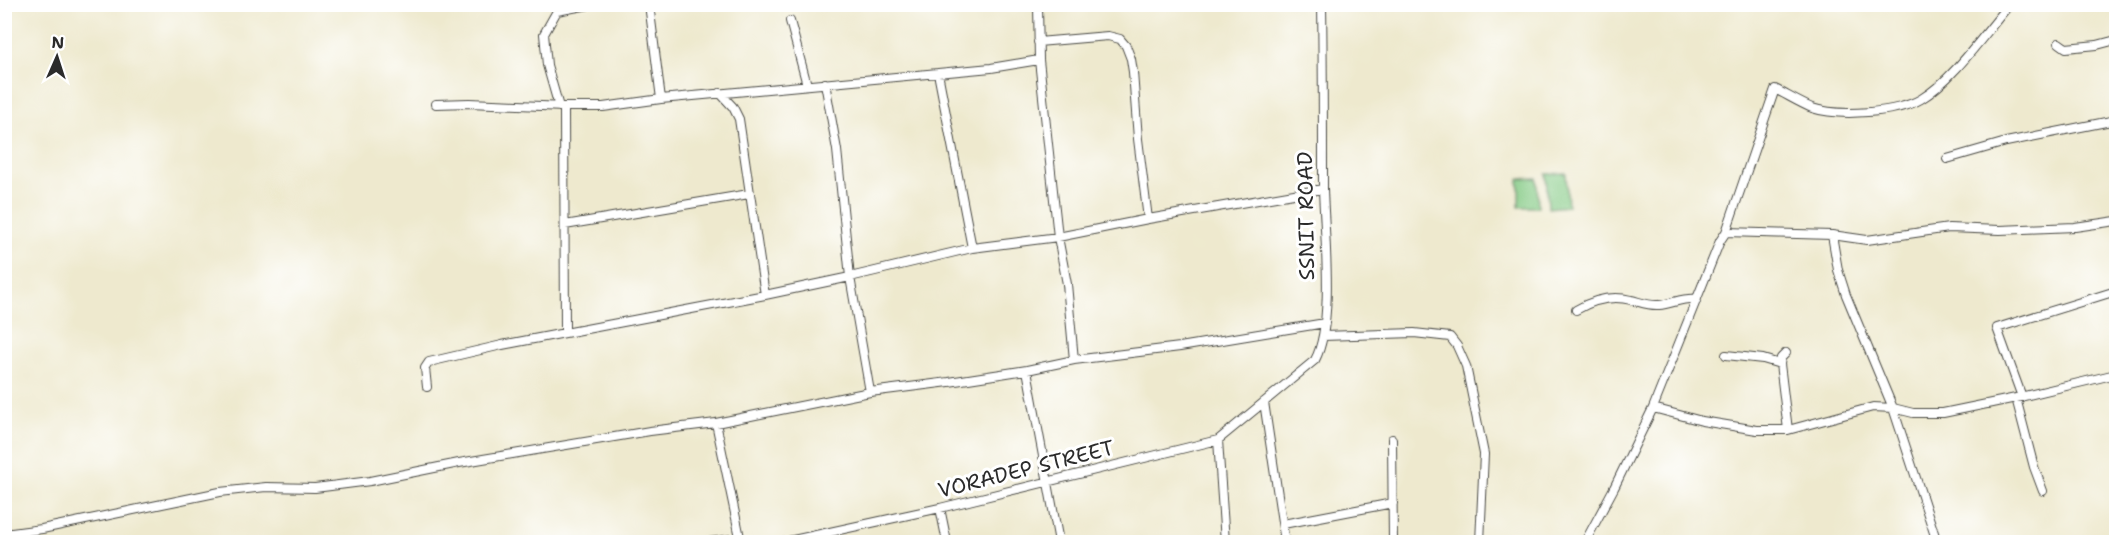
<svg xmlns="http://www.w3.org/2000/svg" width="2121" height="547" viewBox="0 0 2121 547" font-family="'Shantell Sans',sans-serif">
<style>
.green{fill:#85ca85;stroke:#587a58;stroke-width:1.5}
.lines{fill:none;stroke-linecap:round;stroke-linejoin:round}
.minor-casing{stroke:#484843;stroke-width:10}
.minor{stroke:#fff;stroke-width:8}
.labels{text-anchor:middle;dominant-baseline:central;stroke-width:6;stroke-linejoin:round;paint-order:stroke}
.street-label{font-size:21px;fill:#2b2b2b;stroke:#fff}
</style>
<rect width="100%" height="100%" fill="#fff"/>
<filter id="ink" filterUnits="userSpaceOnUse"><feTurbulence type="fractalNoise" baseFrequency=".0167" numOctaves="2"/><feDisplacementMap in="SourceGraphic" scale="12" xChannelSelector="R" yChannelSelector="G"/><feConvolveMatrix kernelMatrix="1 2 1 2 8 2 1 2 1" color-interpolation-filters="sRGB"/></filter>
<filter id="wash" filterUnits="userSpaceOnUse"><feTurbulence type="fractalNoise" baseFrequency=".008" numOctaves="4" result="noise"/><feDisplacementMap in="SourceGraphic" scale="24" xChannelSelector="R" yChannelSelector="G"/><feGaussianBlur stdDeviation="1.35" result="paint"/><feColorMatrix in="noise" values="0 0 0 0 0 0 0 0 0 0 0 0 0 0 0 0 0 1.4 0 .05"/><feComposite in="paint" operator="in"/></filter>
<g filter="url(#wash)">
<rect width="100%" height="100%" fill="#eee9ce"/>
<path class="green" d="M1566 173 1568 206 1548 208 1546 174Z
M1537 178 1538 207H1519V179Z"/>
</g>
<g filter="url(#ink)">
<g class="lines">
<defs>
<path id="minor" d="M649 4 661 99
M1038 4 1039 60 1058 237 1067 284 1074 360
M790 21 807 85
M1038 42 1108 36 1120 39 1126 46 1131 59 1133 72 1138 139 1148 219
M2059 43 2066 48 2097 45 2116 40
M938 73 972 248
M720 93 733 107 739 119 765 295
M436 104 469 103 564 107H603L661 99 991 68 1039 60
M559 107 547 65 544 34 557 11 594 4
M564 107 565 333
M1947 159 2006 142 2116 120
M565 225 749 194
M1726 232 1832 235 1867 240 1949 228 2000 230 2075 227 2116 221
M1832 235 1838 270 1846 295 1893 408 1937 542
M1576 310C1593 300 1611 295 1631 300 1640 302 1649 306 1659 305 1672 304 1683 297 1697 299
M1323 336 1414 333 1450 337 1457 346 1466 366 1484 454 1480 542
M1786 353 1781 358 1780 364 1788 430
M1726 355 1763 359 1780 364
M1027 370 1059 542
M427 387 425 368 429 362 502 345 765 295 850 277 837 150 825 83
M870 392 850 277 972 248 1058 237 1148 219 1323 189
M2022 397 1997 328 2116 291
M2016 398 2034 467 2043 491
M1264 402 1285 542
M1653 408 1702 421 1757 430H1788L1873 407 1893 408 1913 413H1943L2016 398 2116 374
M716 423 741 542
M1392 439 1393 542
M1218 440 1225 542
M940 508 947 542
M1283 524 1393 503
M4 534 42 529 220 492 266 487 315 488 370 481 459 463 650 431 716 423 870 392 949 382 1027 370 1074 360 1180 347 1325 323
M709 542 740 538
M784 542 940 508 1218 440 1315 360C1335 323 1324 232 1323 188 1323 127 1323 66 1322 4
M1585 542 1614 488 1653 408 1720 241 1726 232 1775 89C1787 95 1800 103 1812 108 1839 117 1897 113 1921 99 1953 80 1985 33 2010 4"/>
</defs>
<use href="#minor" class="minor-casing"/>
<use href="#minor" class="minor"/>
</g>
</g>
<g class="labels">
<g class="street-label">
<text transform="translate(1306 216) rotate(-91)">SSNIT ROAD</text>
<text transform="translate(1026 469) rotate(-14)">VORADEP STREET</text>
</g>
</g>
<rect width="2121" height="547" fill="none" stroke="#fff" stroke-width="24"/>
<g transform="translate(57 57) rotate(3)" stroke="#ffffff" stroke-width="4.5" paint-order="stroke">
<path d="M0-4.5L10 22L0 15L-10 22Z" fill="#2b2b2b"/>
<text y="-9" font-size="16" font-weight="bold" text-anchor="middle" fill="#2b2b2b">N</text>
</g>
</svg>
